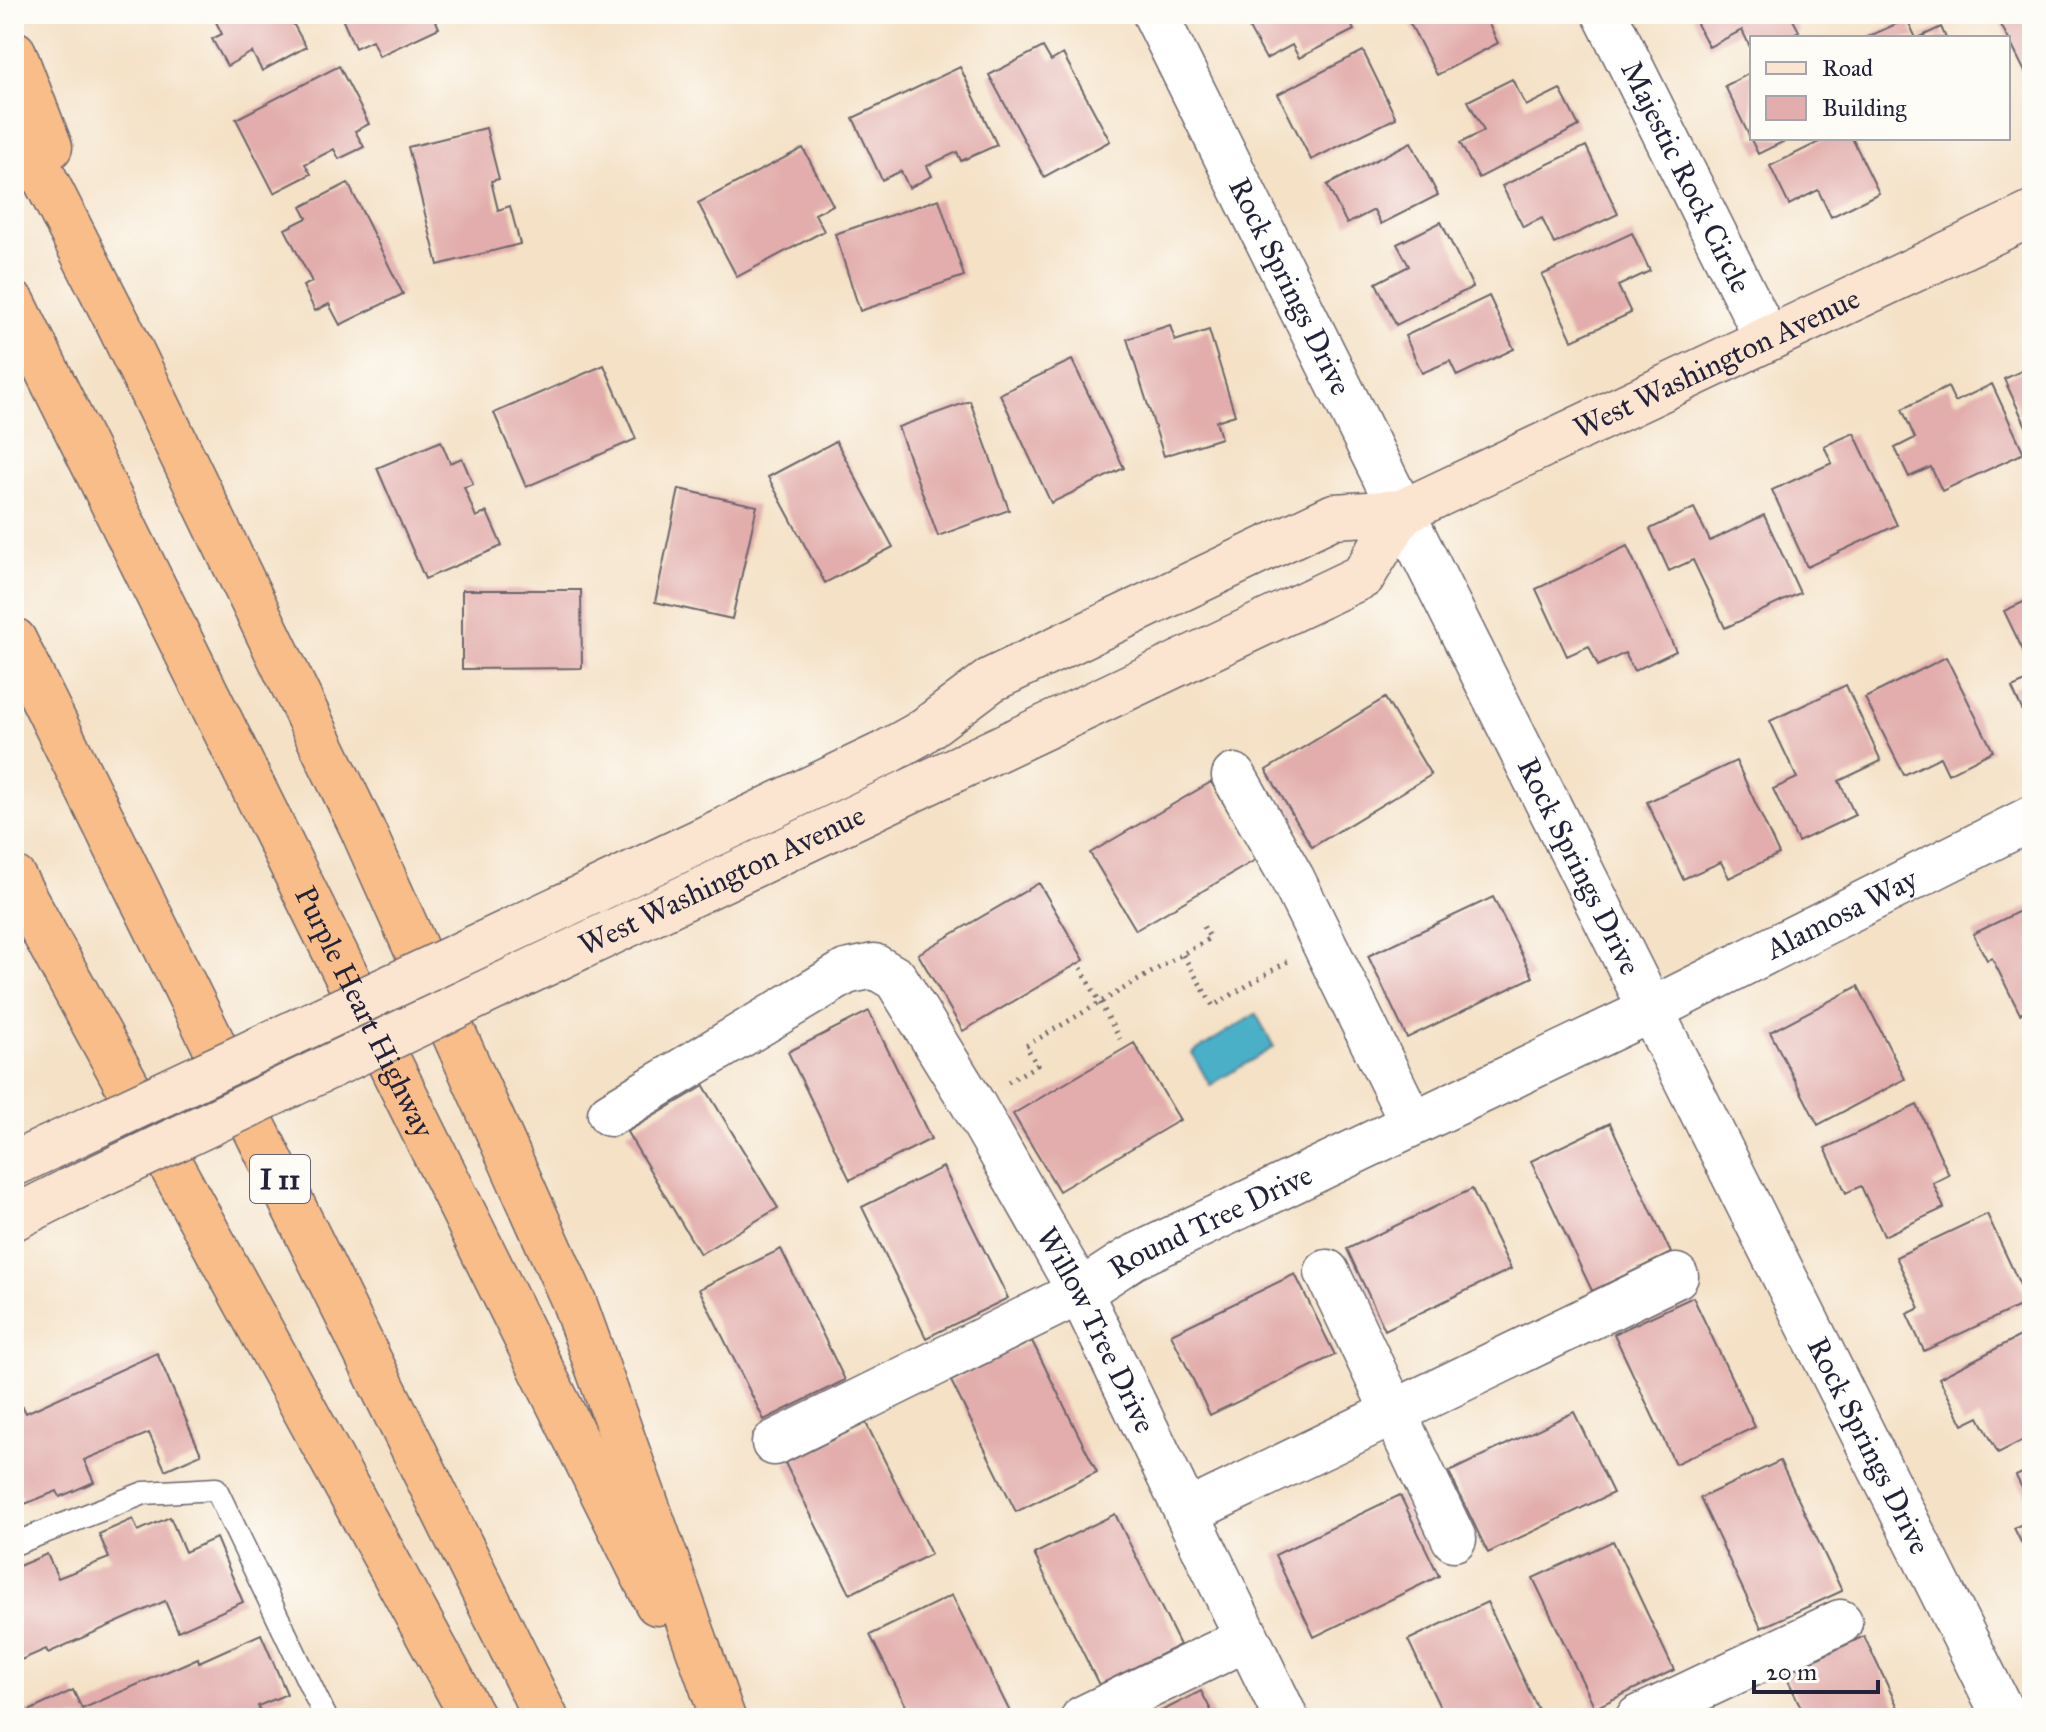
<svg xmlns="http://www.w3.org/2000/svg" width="2046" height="1732" viewBox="0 0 2046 1732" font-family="'IM FELL Great Primer',serif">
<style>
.water{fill:#49b0c8;stroke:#366982;stroke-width:2}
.building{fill:#e2adac}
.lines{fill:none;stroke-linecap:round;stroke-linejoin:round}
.service-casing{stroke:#6c656c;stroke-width:25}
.minor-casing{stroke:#6c656c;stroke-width:47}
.tertiary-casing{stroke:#6c656c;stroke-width:47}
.secondary-casing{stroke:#6c656c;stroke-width:47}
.motorway-casing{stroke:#6c656c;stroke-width:47}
.path{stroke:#6c656c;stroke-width:5;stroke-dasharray:2 6;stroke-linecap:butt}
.service{stroke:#fff;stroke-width:22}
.minor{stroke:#fff;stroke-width:44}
.tertiary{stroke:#fff;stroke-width:44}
.secondary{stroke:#fce5d0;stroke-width:44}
.motorway{stroke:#f8bd89;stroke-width:44}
.secondary-bridge-casing{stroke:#6c656c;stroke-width:47;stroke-linecap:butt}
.secondary-bridge{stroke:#fce5d0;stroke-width:44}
.labels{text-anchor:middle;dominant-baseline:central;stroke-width:8;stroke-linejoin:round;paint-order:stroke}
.shield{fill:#fdfcf7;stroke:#646373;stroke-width:2}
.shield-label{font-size:28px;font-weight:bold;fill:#22223b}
.street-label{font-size:30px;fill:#22223b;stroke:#fdfcf7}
</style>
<rect width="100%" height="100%" fill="#fdfcf7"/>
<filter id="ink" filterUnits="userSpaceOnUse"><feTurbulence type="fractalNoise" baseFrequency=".0125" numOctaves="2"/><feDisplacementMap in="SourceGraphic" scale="16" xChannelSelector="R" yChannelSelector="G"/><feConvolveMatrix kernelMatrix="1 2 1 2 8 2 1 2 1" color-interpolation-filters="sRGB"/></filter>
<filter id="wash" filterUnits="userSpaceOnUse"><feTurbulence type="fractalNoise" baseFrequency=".006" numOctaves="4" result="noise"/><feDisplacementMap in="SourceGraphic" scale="32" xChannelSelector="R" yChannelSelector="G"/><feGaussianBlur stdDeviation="1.8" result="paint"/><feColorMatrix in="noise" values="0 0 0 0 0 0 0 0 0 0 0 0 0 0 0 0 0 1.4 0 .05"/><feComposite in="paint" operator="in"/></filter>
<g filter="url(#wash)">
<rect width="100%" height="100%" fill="#f4e1c6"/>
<path class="water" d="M1256 1014 1274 1047 1210 1085 1192 1053Z"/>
<g id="blocks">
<path class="building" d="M212 14H288L306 47 262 71 252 52 227 66 212 39 222 34Z
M340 14H433L439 28 379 56 372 40 355 48Z
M1259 14H1346L1354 30 1299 58 1292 45 1266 59 1245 21Z
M1405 14H1484L1498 43 1437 75Z
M1692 14H1790L1799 31 1786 38H1752V51L1742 30 1709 47Z
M1995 14H2032V86L2008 38Z
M1907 19 1916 38H1865Z
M1941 27 1946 38H1918Z
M1043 47 1051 61 1063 54 1110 141 1044 177 989 75Z
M1363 51 1396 118 1311 160 1278 94Z
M339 66 369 124 355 131 364 147 339 159 334 149 305 164 311 174 274 193 236 119Z
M960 67 997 145 961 161 957 152 927 166 932 176 909 188 901 171 882 180 853 118Z
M1752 72V138H1791L1758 154 1725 86Z
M1512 79 1526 106 1560 89 1579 126 1479 178 1460 143 1484 131 1468 101Z
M486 128 499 179 491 181 498 210 510 206 520 244 438 265 408 147Z
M1827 138H1852L1879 193 1831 217 1818 190 1789 205 1770 166Z
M1411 142 1438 195 1381 224 1374 210 1347 224 1327 185Z
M1586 146 1618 214 1554 244 1542 218 1523 227 1502 186Z
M803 148 833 205 815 214 824 231 737 277 698 203Z
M348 183 403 294 340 325 329 304 315 311 303 286 312 282 285 229 307 218 301 207Z
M939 199 964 276 860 311 835 234Z
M1441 222 1473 287 1396 325 1376 283 1409 266 1397 244Z
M1632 233 1650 271 1618 286 1631 313 1572 340 1542 275Z
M1489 296 1514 349 1457 376 1450 361 1422 373 1405 336Z
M1170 325 1175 341 1209 330 1235 415 1216 421 1221 438 1164 456 1127 339Z
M1072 360 1124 468 1051 503 1000 394Z
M604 365 636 439 526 487 494 413Z
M2032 366V439L2004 379Z
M1992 384 2024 453 1942 491 1931 467 1909 477 1895 448 1915 438 1902 409 1948 387 1955 402Z
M970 401 1009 510 938 536 898 427Z
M1854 433 1897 525 1807 567 1772 490 1832 463 1824 446Z
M441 441 450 463 462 458 473 484 464 487 476 517 487 512 502 546 425 579 377 468Z
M836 441 893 547 825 583 768 477Z
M679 489 757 506 732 619 655 602Z
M1694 508 1710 541 1764 515 1800 593 1725 628 1693 560 1669 571 1650 529Z
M1627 546 1676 651 1634 671 1625 653 1598 666 1589 646 1567 656 1536 589Z
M462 590H581L582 668 462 669Z
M2032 598V669L2004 611Z
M1946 657 1993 751 1948 774 1940 757 1904 775 1865 698Z
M2032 679V731L2012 688Z
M1846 685 1881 761 1839 781 1855 815 1798 842 1773 789 1797 778 1770 721Z
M1385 698 1431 775 1312 847 1266 770Z
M1736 761 1779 854 1729 878 1721 862 1683 879 1647 802Z
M1211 782 1257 859 1136 930 1090 853Z
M1039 883 1084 960 963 1031 918 954Z
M1493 897 1533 977 1407 1038 1368 956Z
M2032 905V1008L2020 1014 1992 958 1987 960 1973 934Z
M1858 986 1905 1079 1818 1125 1770 1032Z
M869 1011 931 1139 850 1180 788 1052Z
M1134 1043 1180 1120 1059 1191 1013 1114Z
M704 1086 778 1208 700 1254 627 1132Z
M1917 1105 1949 1175 1933 1183 1944 1208 1884 1236 1861 1186 1846 1193 1825 1148Z
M1610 1123 1671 1253 1592 1291 1531 1161Z
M943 1167 1008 1298 926 1338 862 1207Z
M1472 1189 1511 1269 1385 1330 1347 1249Z
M1987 1214 2028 1302 1924 1351 1907 1314 1920 1308 1896 1257Z
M781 1249 845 1380 764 1420 699 1289Z
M1295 1274 1335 1355 1210 1415 1171 1334Z
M1693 1297 1755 1427 1675 1464 1614 1334Z
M2032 1330V1436L1998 1453 1979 1417 1963 1425 1939 1378Z
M1032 1341 1097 1472 1016 1512 951 1381Z
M157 1353 201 1454 165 1470 149 1433 84 1460 94 1482 60 1497 57 1491 25 1504 14 1481V1411L23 1407 26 1413Z
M1574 1412 1613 1493 1488 1553 1449 1472Z
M866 1423 931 1554 850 1594 785 1463Z
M1780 1461 1842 1591 1761 1628 1700 1498Z
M2032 1468V1508L2016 1476Z
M1400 1495 1439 1576 1314 1637 1275 1555Z
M1115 1514 1180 1645 1099 1685 1034 1554Z
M170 1517 185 1552 216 1538 243 1602 178 1631 165 1601 48 1653 46 1649 14 1663V1568L47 1554 58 1578 109 1558 99 1534 133 1519 138 1531Z
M2032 1519V1564L2014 1528Z
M1613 1541 1674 1670 1595 1708 1533 1578Z
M952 1595 1013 1718H912L870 1635Z
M1487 1602 1542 1718H1445L1408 1640Z
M261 1634 287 1694 258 1706 263 1718H14L73 1690 82 1709 198 1658 199 1662Z
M1864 1636 1903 1718H1806L1785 1674Z
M1201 1691 1215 1718H1148Z"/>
</g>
</g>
<g filter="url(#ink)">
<use href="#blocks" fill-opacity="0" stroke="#6c656c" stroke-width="2"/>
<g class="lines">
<defs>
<path id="service" d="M14 1544 144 1493 216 1489 326 1718"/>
<g id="minor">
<path id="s1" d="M1155 14 1402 512"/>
<path id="s2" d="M1605 14 1767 339"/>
<path d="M1234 776 1292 878 1412 1123"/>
<path id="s3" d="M610 1114 846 972 874 966 896 979 973 1104 1080 1292 1286 1718"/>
<path d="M1327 1272 1454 1539"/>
<path id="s4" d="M774 1443 1080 1292 1132 1258 1653 1009 2032 818"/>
<path d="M1188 1512 1676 1276"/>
<path d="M1083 1718 1246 1639"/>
<path d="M1638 1718 1840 1622"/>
</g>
<g id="tertiary">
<path id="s5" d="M1402 512 2005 1718"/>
</g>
<g id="secondary">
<path id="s6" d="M561 907 885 753 919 734 991 680 1334 516 1402 512 2032 214"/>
<path id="s7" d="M581 947 1363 576 1402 512"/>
<path d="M14 1164 48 1148"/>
<path d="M14 1218 68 1191"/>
</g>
<g id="motorway">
<path d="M14 53 50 147"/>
<path d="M14 118 119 325 361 826 574 1302 723 1718"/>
<path id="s8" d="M14 304 657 1603"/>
<path d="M14 640 546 1718"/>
<path d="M14 878 473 1718"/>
</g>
</defs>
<use href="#service" class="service-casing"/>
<use href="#minor" class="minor-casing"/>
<use href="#tertiary" class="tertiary-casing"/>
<use href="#secondary" class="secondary-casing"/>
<use href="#motorway" class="motorway-casing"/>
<path class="path" d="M1183 955 1213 1006 1288 961
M1081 968 1120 1039
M1008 1082 1037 1065 1026 1046 1210 938 1201 922"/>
<use href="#service" class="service"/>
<use href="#minor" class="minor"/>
<use href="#tertiary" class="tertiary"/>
<use href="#secondary" class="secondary"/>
<use href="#motorway" class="motorway"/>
<defs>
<path id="secondary-bridge" d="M48 1148 561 907
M68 1191 581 947"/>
</defs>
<use href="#secondary-bridge" class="secondary-bridge-casing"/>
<use href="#secondary-bridge" class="secondary-bridge"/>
</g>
</g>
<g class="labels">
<rect class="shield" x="250" y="1155" width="60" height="48" rx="6"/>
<g class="shield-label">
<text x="280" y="1179">I 11</text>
</g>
<g class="street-label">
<text stroke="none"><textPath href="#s2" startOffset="182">Majestic Rock Circle</textPath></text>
<text stroke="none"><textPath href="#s1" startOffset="304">Rock Springs Drive</textPath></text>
<text stroke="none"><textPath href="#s6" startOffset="1284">West Washington Avenue</textPath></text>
<text stroke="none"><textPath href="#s5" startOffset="396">Rock Springs Drive</textPath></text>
<text stroke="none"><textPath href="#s7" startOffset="156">West Washington Avenue</textPath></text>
<text stroke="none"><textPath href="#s4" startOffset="1192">Alamosa Way</textPath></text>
<text stroke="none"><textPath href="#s8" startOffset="790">Purple Heart Highway</textPath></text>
<text stroke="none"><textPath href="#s4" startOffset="490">Round Tree Drive</textPath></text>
<text stroke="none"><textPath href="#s3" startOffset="734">Willow Tree Drive</textPath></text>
<text stroke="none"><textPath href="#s5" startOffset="1044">Rock Springs Drive</textPath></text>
</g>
</g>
<rect width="2046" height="1732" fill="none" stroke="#fdfcf7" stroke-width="48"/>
<rect x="1750" y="36" width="260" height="104" fill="#fdfcf7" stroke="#a5a5ac" stroke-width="2"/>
<rect x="1766" y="62" width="40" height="12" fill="#fce5d0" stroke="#a5a5ac" stroke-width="2"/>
<text x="1822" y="76" font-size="24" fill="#22223b">Road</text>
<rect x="1766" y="96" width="40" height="24" fill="#e2adac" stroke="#a5a5ac" stroke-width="2"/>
<text x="1822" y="116" font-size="24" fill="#22223b">Building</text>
<path d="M1754 1680v12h124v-12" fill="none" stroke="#22223b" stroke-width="4"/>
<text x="1766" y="1680" font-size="24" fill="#22223b" stroke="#fdfcf7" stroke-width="6" paint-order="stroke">20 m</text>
</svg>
